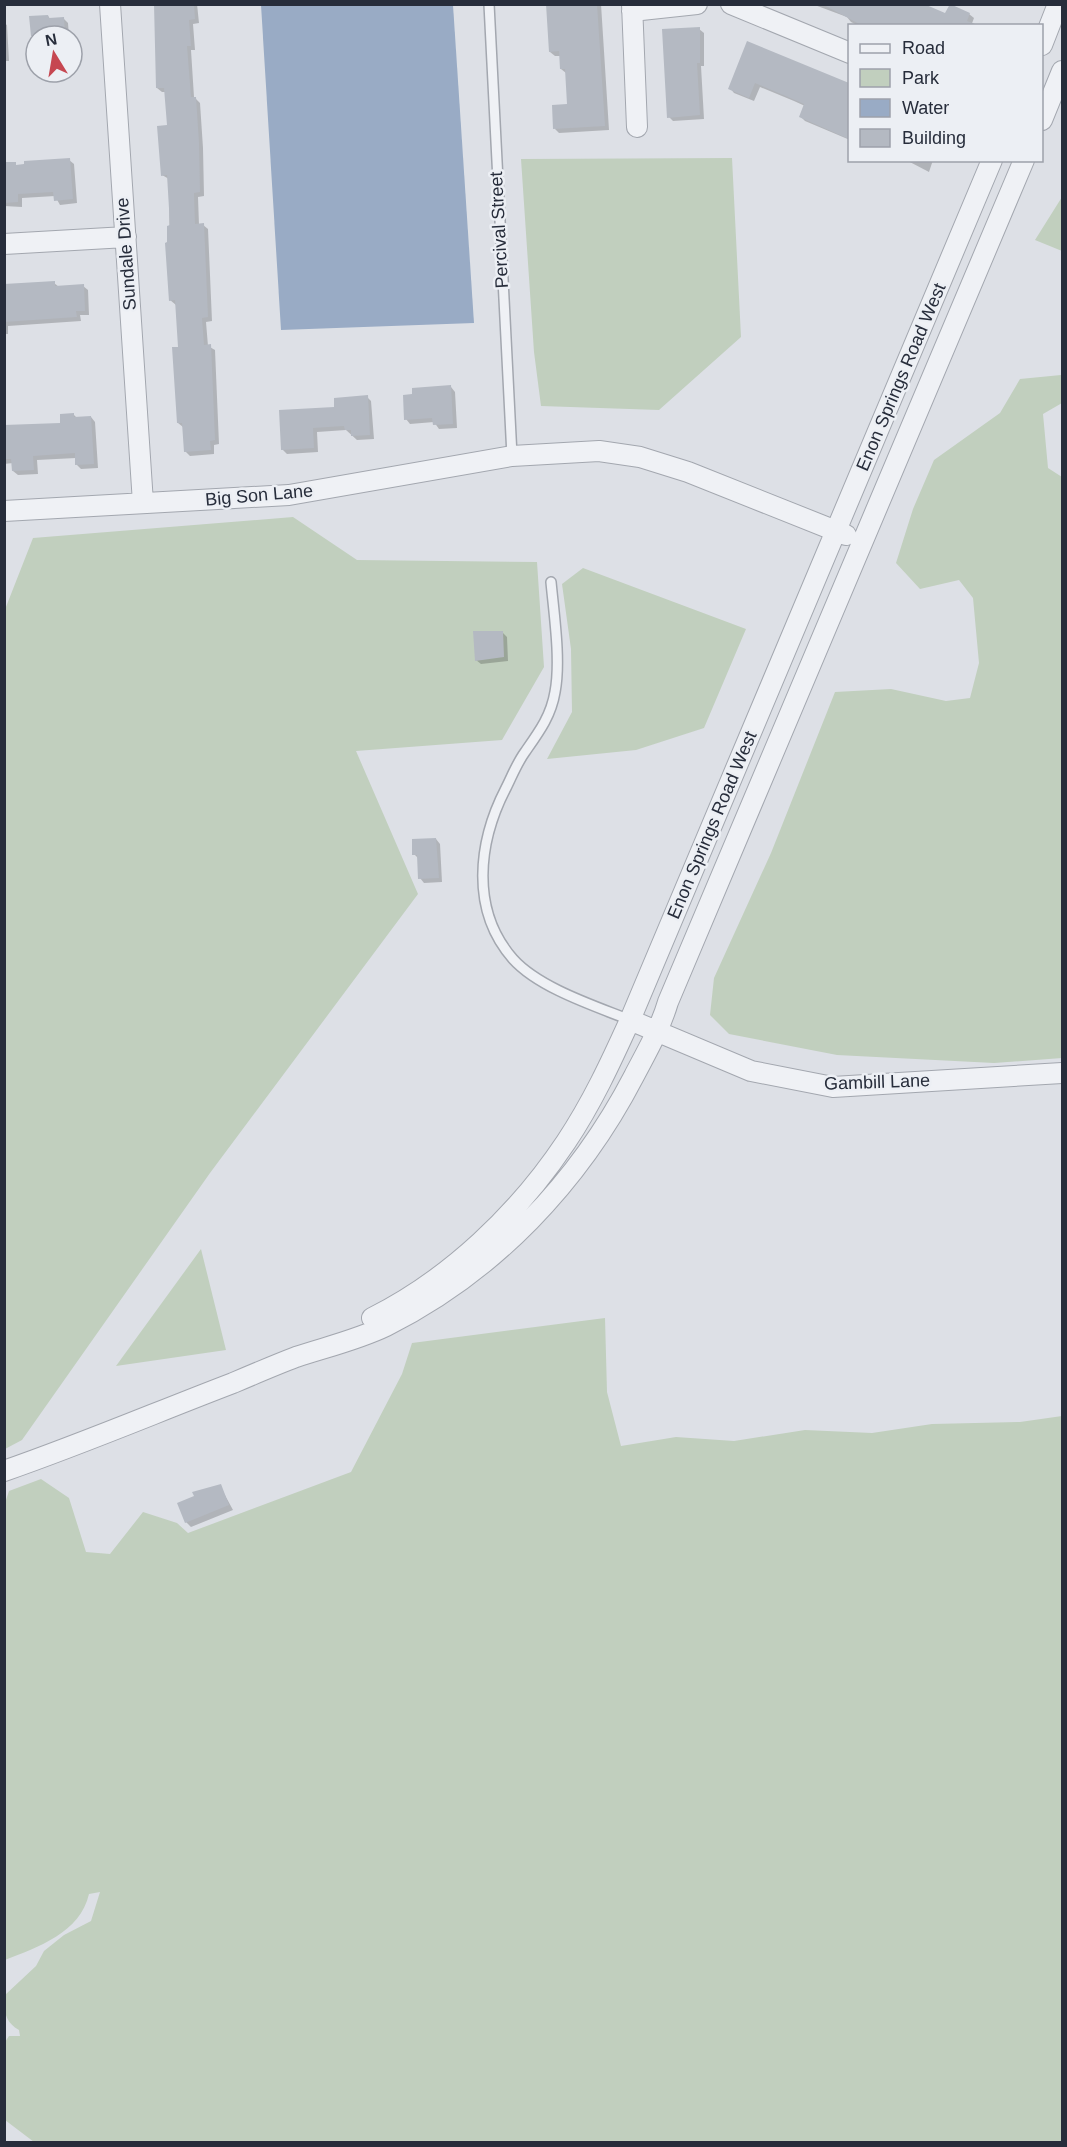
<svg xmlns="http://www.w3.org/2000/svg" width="1067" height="2147" viewBox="0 0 1067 2147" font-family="Helvetica,sans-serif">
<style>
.green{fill:#c1cfbe}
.water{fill:#99abc5}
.shadow{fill:#0003}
.building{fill:#b4b9c2}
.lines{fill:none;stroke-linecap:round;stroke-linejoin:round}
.service-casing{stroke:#a3a7af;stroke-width:12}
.minor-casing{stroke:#a3a7af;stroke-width:22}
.service{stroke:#eff1f5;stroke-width:9}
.minor{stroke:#eff1f5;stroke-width:20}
.labels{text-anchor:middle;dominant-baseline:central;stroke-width:5;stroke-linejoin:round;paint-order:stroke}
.street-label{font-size:18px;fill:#272d3b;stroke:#eceff4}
</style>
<rect width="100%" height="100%" fill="#dde0e6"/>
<path class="green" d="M732 158 741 337 659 410 541 406 534 352 521 159Z
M1062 197V251L1035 240Z
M1061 375 1062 403 1043 414 1048 468 1062 477V1058L994 1063 837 1055 729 1034 710 1015 714 978 771 853 835 692 891 689 946 701 970 698 979 663 973 598 959 580 920 589 896 563 913 509 934 460 1000 413 1020 379Z
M293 517 357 560 537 562 544 667 502 740 356 751 418 894 210 1173 22 1440 5 1449 4 612 33 538Z
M583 568 746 629 704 728 636 750 547 759 572 712 571 649 562 584Z
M201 1249 226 1350 116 1366Z
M605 1318 607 1392 621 1446 676 1437 734 1441 805 1430 872 1433 932 1424 1020 1422 1062 1416V2142H34L5 2120V2042L9 2036H20L19 2030C4 2021 4 2011 5 1995L36 1966 44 1951 64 1935 91 1921 100 1892 89 1894C80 1933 38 1947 5 1960L4 1506 9 1491 41 1479 69 1498 86 1552 110 1554 143 1512 177 1523 188 1533 351 1472 402 1374 412 1343Z"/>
<path class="water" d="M261 5H453L474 323 281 330Z"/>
<path class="shadow" d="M156 4H197L199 23 193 24 195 50H191L194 97 200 103 203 148 204 196 198 197 199 225H203L208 229 212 321 206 322 208 346 215 350 219 444 214 445V454L190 456 185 451 183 427 178 423 179 348 176 305 170 300 169 179 162 175 168 127 166 92H162L157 88Z
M548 4H601L609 130 559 133 555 129 569 106 566 73 561 69V56H555L550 52Z
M812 4H919L946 15 969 14 974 18 971 26H859L851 22 847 17Z
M48 16 51 20 64 19 68 23 69 36H36V55L31 18Z
M4 23 7 25 9 61H4Z
M699 29 704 33V66H701L704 119 673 121 669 117Z
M748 43 850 85V140L805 121 801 117 805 106 794 101 760 87 754 101 734 93 730 88Z
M69 160 74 164 77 203 60 205 55 196 22 198V207L4 206V167Z
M906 160H933L929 172Z
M54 283 59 287 83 286 88 290 89 315H80L81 321 8 326V334H4V286Z
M451 387 455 392 457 428 439 429 434 422 410 424 406 419 414 396Z
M367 397 371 401 374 439 357 440 346 430 317 432 318 452 287 454 282 449 336 408Z
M73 414 77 418 91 417 95 422 98 468 81 469 77 465 76 458 37 460 38 474 18 475 13 471V463L4 464V428L62 424Z
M502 632 507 637 508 661 481 664 476 660Z
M436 839 440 844 442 882 424 883 420 878 419 859 414 854Z
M220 1486 233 1510 191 1527 186 1522Z"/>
<path class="building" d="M154 4H194L195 19 189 20 191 46H187L191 97H196L199 143 200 192 194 193 195 224 204 223 208 317 202 318 204 345 211 344 215 440 210 441 211 450 184 452 182 423H177L172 347H178L175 300 169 301 165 243 167 242V226L170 225 167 175 161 176 157 126 167 125 164 88H156Z
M546 4H597L605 126 553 129 552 105 567 104 565 69H560L559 51 549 52Z
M822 4H924L945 13 950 4 970 13 967 21 975 24 863 26Z
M48 15 49 18 64 17 65 36H31L29 16Z
M700 27V63H697L700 115 667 118 662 29Z
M747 41 849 83V139L799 117 804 104 788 97 755 83 749 98 728 89Z
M70 158 73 199 54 201 53 192 18 194V202L4 203V162H16V165L24 164V161Z
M55 281V286L84 284 85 311H76L77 317 4 322V284Z
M451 385 453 424 433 425 432 418 404 420 403 395 412 394V388Z
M368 395 370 435 351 436V430H345L344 426 313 428 314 448 281 450 279 410 334 407V398Z
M74 413V417L91 416 94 464 75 465V453L33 456 34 470 12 471 11 459H4V425L60 423V414Z
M473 631H503L504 657 475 661Z
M436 838 439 878 418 879 417 855H412V839Z
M221 1484 229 1505 185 1523 177 1503 194 1496 192 1492Z"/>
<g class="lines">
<defs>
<path id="service" d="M489 4 512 456
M551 582C554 614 561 661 555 692 551 716 539 732 525 752 517 763 512 776 506 788 478 842 470 910 513 959 539 988 595 1006 630 1020"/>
<path id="minor" d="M110 4 143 503
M632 4 637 127
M731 4 850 53
M632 11 697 4
M1042 45 1058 4
M1042 120 1062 71
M4 244 126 237
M4 511 289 495 512 456 599 451 640 457 688 472 846 535
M630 1020 751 1071 833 1087 1062 1073
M372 1318C450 1279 518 1214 566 1142 592 1103 611 1062 630 1020L992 160
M4 1471C82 1444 157 1412 233 1383 254 1374 275 1365 296 1357 326 1347 357 1340 386 1326 494 1272 579 1182 634 1076 647 1051 660 1029 668 1002L1024 160"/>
</defs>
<use href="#service" class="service-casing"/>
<use href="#minor" class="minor-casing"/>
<use href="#service" class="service"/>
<use href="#minor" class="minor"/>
</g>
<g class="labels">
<g class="street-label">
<text transform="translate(499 230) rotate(-93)">Percival Street</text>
<text transform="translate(126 254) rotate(-94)">Sundale Drive</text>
<text transform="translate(901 377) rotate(-67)">Enon Springs Road West</text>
<text transform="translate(259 495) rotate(-5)">Big Son Lane</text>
<text transform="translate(712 825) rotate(-67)">Enon Springs Road West</text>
<text transform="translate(877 1082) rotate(-2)">Gambill Lane</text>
</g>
</g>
<rect width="1067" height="2147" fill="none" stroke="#272d3b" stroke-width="12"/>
<rect x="848" y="24" width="195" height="138" fill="#eceff4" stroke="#9da1aa" stroke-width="1.5"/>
<rect x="860" y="44" width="30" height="9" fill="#eff1f5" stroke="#9da1aa" stroke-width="1.5"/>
<text x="902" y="54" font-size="18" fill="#272d3b">Road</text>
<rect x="860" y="69" width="30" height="18" fill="#c1cfbe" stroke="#9da1aa" stroke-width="1.5"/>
<text x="902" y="84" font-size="18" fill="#272d3b">Park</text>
<rect x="860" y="99" width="30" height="18" fill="#99abc5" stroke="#9da1aa" stroke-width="1.5"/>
<text x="902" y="114" font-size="18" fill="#272d3b">Water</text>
<rect x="860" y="129" width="30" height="18" fill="#b4b9c2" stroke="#9da1aa" stroke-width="1.5"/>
<text x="902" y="144" font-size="18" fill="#272d3b">Building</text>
<g transform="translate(54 54) rotate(349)"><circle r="28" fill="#eceff4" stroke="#9da1aa" stroke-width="1.5"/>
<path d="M0-4.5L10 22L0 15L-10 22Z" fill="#c64751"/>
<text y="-9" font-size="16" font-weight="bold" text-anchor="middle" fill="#272d3b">N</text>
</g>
</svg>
